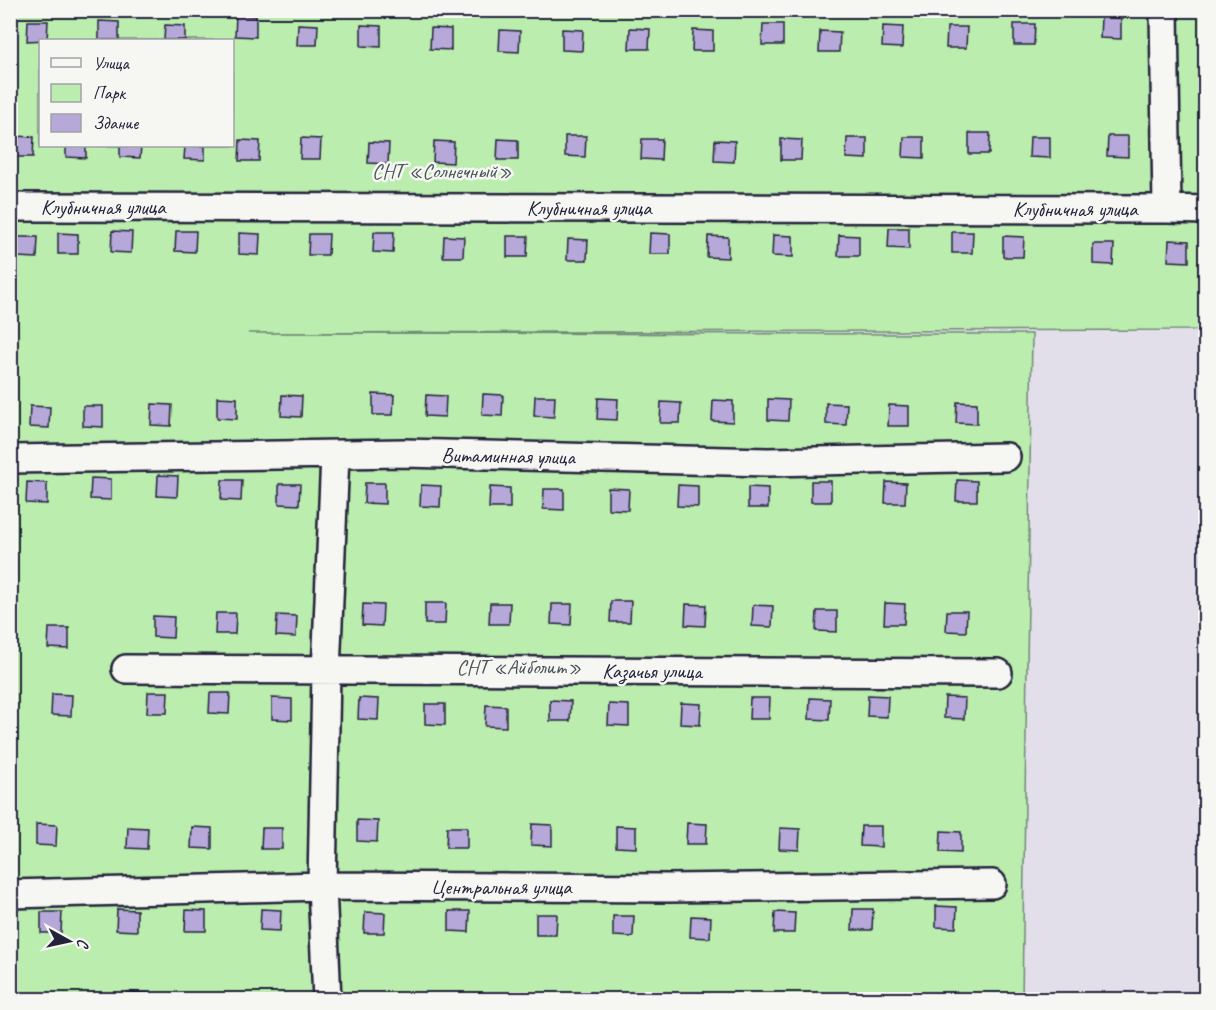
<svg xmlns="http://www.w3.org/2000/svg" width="1216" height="1010" viewBox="0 0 1216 1010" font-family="Caveat,sans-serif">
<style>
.green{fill:#bbeeae;stroke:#6e8874;stroke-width:1.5;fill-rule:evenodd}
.building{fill:#b6a8d8;stroke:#22223b;stroke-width:1.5}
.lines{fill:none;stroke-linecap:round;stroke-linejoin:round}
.minor-casing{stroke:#22223b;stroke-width:32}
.minor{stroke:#f6f6f2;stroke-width:27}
.labels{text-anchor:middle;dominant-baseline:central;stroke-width:5;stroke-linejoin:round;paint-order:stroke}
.park-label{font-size:21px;fill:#485558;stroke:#f6f6f2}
.street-label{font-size:21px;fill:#22223b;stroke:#f6f6f2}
</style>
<rect width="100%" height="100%" fill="#e3dfea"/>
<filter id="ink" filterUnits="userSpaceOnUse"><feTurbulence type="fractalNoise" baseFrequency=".0167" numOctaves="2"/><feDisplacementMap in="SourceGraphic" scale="12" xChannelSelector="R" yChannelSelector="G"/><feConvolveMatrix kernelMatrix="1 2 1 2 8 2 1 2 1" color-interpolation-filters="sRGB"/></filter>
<g filter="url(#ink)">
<path class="green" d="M10 11H1205V330L248 333 1032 334 1022 999H11ZM40 40H232V146H40Z"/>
<path class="building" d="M236 15 256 16V37L235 36Z
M1101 17 1121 18V39L1100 38Z
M28 21H48L47 40 27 41Z
M99 21 119 22V40H99Z
M298 24 318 25 317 45H297Z
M763 24H783V45H762Z
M1014 24H1035L1034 45H1014Z
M165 25 185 26V40H164Z
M361 25 381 26V47L361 46Z
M883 26 903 27 902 48 882 47Z
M947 27H967L966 48H946Z
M431 28 451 29V50L430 49Z
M630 28 650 29 649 49H629Z
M562 29 583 30 582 51 562 50Z
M500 30 520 31 519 52 499 51Z
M693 30 713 31V51H692Z
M820 31 840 32 839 52H819Z
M969 133H990L989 154H969Z
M14 136 34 137 33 157H13Z
M565 136H586L585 157 565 156Z
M1108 136H1128V157L1107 156Z
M904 137H924V158L903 157Z
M1030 137H1050V158L1029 157Z
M301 138 321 139 320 159H300Z
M847 138H867V159L846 158Z
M498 139 518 140V160H497Z
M642 139H662L661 160 641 159Z
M781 139 802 140 801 160H781Z
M240 140 260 141 259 161H239Z
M715 140 735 141 734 162 714 161Z
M434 141 454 142 453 163 433 162Z
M369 142 389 143 388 164 368 163Z
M66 146H86V158L66 157Z
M120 146H141L140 158 120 157Z
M185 146H205V160L184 159Z
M889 228H909V249L888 248Z
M112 231 132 232 131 253 111 252Z
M176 231H196L195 252 175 251Z
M374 232H394L393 253 373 252Z
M952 232H973L972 253H952Z
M58 233 78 234V254H58Z
M239 233 260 234 259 255 239 254Z
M650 233 670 234V254H649Z
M309 234H329L328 255H308Z
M773 235 793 236V257L772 256Z
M839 235 859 236V256H838Z
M444 236 464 237 463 257H443Z
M507 236H528L527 257H507Z
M708 236 728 237V258L707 257Z
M1003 236 1024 237 1023 257H1003Z
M17 237H38L37 258 17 257Z
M568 239 588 240 587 260H567Z
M1169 240 1189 241V262L1168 261Z
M1093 244H1114L1113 265 1093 264Z
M373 394 394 395 393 415H373Z
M483 394 503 395 502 416 482 415Z
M282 395 302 396 301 417 281 416Z
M426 395 446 396 445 417 425 416Z
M535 396H555L554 417 534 416Z
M217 397 237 398V419L217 418Z
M598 398 618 399 617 420 597 419Z
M768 399 789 400 788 421 768 420Z
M713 400 733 401V422L712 421Z
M661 402 681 403 680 423H660Z
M957 402 977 403V424L956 423Z
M826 403 847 404 846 425 826 424Z
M152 404 172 405 171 426 151 425Z
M889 405 909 406V426H888Z
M30 406 50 407 49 428 29 427Z
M83 406H103V427L83 426Z
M158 475 178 476 177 497 157 496Z
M91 478 111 479V500L90 499Z
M222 480H242L241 501 221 500Z
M957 480 977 481V501H956Z
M811 481H831V502H811Z
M27 482 47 483V504L26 503Z
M886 482 906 483 905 503H885Z
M365 483H385V504L364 503Z
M279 484H300L299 505 279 504Z
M421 485 441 486 440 507 420 506Z
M678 485 698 486V507L677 506Z
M490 487 510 488V508H489Z
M748 487 768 488V508H748Z
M608 488 629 489 628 510 608 509Z
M544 489H564V510L543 509Z
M611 601H631L630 622H610Z
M425 603H446L445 624H425Z
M490 603H510L509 624H489Z
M885 603 905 604 904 624H884Z
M363 604 383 605 382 626 362 625Z
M552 604H572L571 625 551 624Z
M686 604 706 605 705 626 685 625Z
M753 605 773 606 772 627 752 626Z
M817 611H837V632L816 631Z
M947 611H967L966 632 946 631Z
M216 613H236L235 634H215Z
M277 615 297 616 296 637 276 636Z
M153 616 174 617 173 638 153 637Z
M49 628H69V649L48 648Z
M148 692H168L167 713H147Z
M210 693H230L229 714 209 713Z
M52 694 72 695 71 716 51 715Z
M868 695 888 696 887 717 867 716Z
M945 697 965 698 964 719 944 718Z
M272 698 292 699V720L272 719Z
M359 698 379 699 378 720 358 719Z
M750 698H770L769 719H749Z
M810 698 830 699 829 720 809 719Z
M550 700 571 701 570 721H550Z
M681 703 701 704 700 725 680 724Z
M425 704H445V725L425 724Z
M609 704 629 705V726L608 725Z
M486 705 506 706V727L485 726Z
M357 820 378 821 377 842 357 841Z
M687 823 707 824 706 844H686Z
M36 824 57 825 56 846 36 845Z
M532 824 552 825V846L531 845Z
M616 826 636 827V848L616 847Z
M861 826H881V847L860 846Z
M128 827 148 828 147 849 127 848Z
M192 827 212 828V849L191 848Z
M447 827H467V848H446Z
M262 828H282V849H261Z
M780 828 800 829 799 850 779 849Z
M941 831 961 832V853L940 852Z
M936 906 957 907 956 928 936 927Z
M117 909 137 910V931L116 930Z
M261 909 281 910 280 931 260 930Z
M853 909H873L872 930H852Z
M186 910 206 911V931H185Z
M449 911H470L469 932 449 931Z
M41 912H62L61 933H41Z
M365 912 385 913 384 933H364Z
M775 912 795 913 794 933H774Z
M536 914H557L556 935H536Z
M613 916H634L633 937 613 936Z
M691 916 711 917 710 938 690 937Z
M127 992 148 993V1000H127Z
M207 994 227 995V1000H206Z"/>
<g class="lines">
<defs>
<path id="minor" d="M1164 10 1167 209
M10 207 1167 209 1206 210
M10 459 403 453 768 462 1006 457
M126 669C417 673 708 672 998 673
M10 894 322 886 670 888 992 884
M327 1000 322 886 326 672 335 455"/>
</defs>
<use href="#minor" class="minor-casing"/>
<use href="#minor" class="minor"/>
</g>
</g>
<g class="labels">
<g class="park-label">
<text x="442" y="171">СНТ «Солнечный»</text>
<text x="519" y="667">СНТ «Айболит»</text>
</g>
<g class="street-label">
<text x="103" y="207">Клубничная улица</text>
<text x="589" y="208">Клубничная улица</text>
<text x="1075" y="209">Клубничная улица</text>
<text transform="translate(508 456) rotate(1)">Витаминная улица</text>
<text x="652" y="671">Казачья улица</text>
<text x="501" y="887">Центральная улица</text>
</g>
</g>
<rect width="1216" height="1010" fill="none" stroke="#f6f6f2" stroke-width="36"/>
<rect x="18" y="18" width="1180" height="974" fill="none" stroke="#22223b" stroke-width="2" filter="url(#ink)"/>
<rect x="39" y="39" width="195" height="108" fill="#f6f6f2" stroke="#a1a1a9" stroke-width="1.5"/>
<rect x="51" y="58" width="30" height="9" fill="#f6f6f2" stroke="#a1a1a9" stroke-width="1.5"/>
<text x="93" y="69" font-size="18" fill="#22223b">Улица</text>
<rect x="51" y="84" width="30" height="18" fill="#bbeeae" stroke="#a1a1a9" stroke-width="1.5"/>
<text x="93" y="99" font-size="18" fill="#22223b">Парк</text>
<rect x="51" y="114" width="30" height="18" fill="#b6a8d8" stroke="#a1a1a9" stroke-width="1.5"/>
<text x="93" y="129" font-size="18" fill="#22223b">Здание</text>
<g transform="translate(69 941) rotate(98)" stroke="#f6f6f2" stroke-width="4.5" paint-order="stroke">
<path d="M0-4.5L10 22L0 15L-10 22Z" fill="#22223b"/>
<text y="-9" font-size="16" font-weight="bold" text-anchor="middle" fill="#22223b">С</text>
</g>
</svg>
